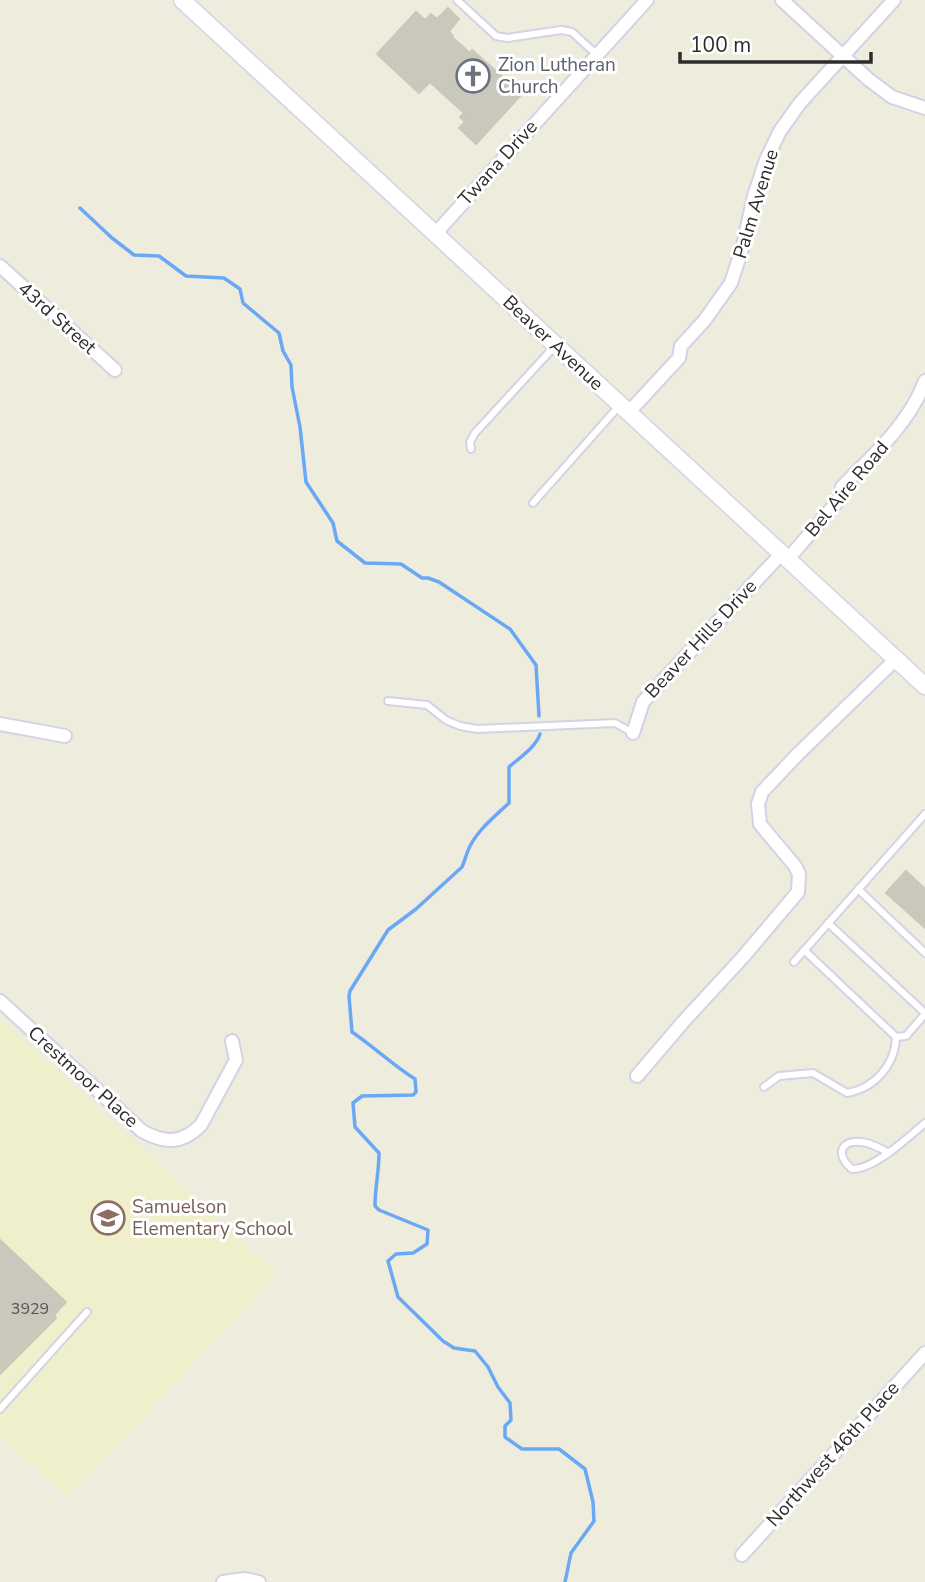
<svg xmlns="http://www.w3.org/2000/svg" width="925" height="1582" viewBox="0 0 925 1582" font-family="'Nunito Sans',sans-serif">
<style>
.education{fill:#f0efcc}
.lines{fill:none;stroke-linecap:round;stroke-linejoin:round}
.stream{stroke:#6aa8f6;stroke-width:3.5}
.building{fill:#cac8bd;stroke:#cac8b6;stroke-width:2}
.lane-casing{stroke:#d4d2e5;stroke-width:10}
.street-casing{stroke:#d4d2e5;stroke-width:16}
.secondary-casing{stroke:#d4d2e5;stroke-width:19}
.lane{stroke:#fff;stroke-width:6}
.street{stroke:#fff;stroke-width:12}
.secondary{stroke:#fff;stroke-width:16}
.labels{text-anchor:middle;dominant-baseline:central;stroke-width:6;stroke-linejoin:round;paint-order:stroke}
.number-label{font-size:16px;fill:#545350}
.worship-label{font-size:19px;fill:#5b616d;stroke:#fff;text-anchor:start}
.street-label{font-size:19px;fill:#2c2c2c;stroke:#fff}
.education-label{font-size:19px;fill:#785e54;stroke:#fff;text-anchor:start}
</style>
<rect width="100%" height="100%" fill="#eeecdd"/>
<path class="education" d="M0 1018 277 1274 68 1498 0 1436Z"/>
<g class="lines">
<path class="stream" d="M80 208 112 238 134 255 159 256 186 276 224 278 240 289 243 303 279 333 283 351 291 365 292 387 300 427 306 482 333 523 337 541 365 563 401 564 422 578H428L439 582 510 629 536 665 539 716
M540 734C536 747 519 758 509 767V803C495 816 479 829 470 846 467 852 465 860 462 867L416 909 388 930 350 991 349 996 352 1032C374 1047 393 1065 415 1079L416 1092 413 1095 362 1096 353 1103 355 1127 379 1153C379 1172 375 1187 375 1206L379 1210 428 1230 427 1244 413 1253 396 1254 388 1261 398 1297 443 1341 454 1348 475 1351 488 1367 498 1387 510 1403 511 1420 505 1426V1437L522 1449H559L585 1469 593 1502 594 1521 571 1553 565 1582"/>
</g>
<path class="building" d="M448 8 459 19 449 31 453 36 452 37 470 53 472 50 522 94 476 144 459 128 465 122 460 117 464 113 430 82 419 93 377 54 416 12 425 20 431 14 437 19Z
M906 871 925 889V928L886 893Z
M0 1240 66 1302 54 1315 56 1318 0 1374Z"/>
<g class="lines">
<defs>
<path id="lane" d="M457 0 496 36 507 38 561 30 572 32 597 55
M471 449 470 442 475 433 554 347
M533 503 619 406
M388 701 427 705 446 720 460 726 477 729 615 723 633 733
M858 889 925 953
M828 923 925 1013
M804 950 896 1037 906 1036 925 1014
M794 962 925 814
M764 1087 779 1076 813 1073 847 1093C875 1088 895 1065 896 1037
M888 1152C881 1149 874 1145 867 1143 844 1137 832 1152 852 1169 873 1170 909 1137 925 1123
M0 1409 87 1312"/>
<path id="street" d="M782 0 868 79 892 97 925 108
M435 234 647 0
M0 266 115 370
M628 413 679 358 681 346 704 321 731 283 743 246 754 196 766 160 780 131 800 103 894 0
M788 559 839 500 842 487C873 455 909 424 925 381
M0 724 65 736
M633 733 643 702 782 553
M0 1001 142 1131C164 1143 181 1145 201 1125L236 1060 232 1041
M637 1076 683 1022 743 957 798 892 799 874 795 866 760 824 758 804 762 792 798 754 896 659
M742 1555 925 1353
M223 1582 245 1579 259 1582"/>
<path id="secondary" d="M182 0 925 686"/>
</defs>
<use href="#lane" class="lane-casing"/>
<use href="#street" class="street-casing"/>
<use href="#secondary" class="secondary-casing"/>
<use href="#lane" class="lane"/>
<use href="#street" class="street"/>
<use href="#secondary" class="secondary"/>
</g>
<defs>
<symbol id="church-ring" viewBox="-11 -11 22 22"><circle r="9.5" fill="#fff" stroke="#6b7280" stroke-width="1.5"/><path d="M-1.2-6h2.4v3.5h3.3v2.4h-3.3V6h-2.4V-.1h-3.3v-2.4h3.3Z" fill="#6b7280"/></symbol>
<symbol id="school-ring" viewBox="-11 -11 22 22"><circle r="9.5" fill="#fff" stroke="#8d6e63" stroke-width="1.5"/><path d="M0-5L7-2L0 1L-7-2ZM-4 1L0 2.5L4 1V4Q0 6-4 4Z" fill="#8d6e63"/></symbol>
</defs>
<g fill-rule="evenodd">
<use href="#church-ring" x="454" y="57" width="38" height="38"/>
<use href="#school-ring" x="89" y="1199" width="38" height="38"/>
</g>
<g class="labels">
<g class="number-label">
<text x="30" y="1309">3929</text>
</g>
<g class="worship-label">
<text x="498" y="65">Zion Lutheran<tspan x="498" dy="22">Church</tspan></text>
</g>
<g class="street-label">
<text transform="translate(498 163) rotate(-48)">Twana Drive</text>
<text transform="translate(756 204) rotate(-73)">Palm Avenue</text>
<text transform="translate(57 318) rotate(42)">43rd Street</text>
<text transform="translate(553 343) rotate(43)">Beaver Avenue</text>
<text transform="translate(847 489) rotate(-50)">Bel Aire Road</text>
<text transform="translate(701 639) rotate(-47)">Beaver Hills Drive</text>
<text transform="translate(83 1077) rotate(42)">Crestmoor Place</text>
<text transform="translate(833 1454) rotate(-48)">Northwest 46th Place</text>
</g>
<g class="education-label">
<text x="132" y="1207">Samuelson<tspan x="132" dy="22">Elementary School</tspan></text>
</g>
</g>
<path d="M680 52v10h191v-10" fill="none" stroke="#2c2c2c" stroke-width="3.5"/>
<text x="690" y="52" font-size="21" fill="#2c2c2c" stroke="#ffffff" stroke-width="5" paint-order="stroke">100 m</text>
</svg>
